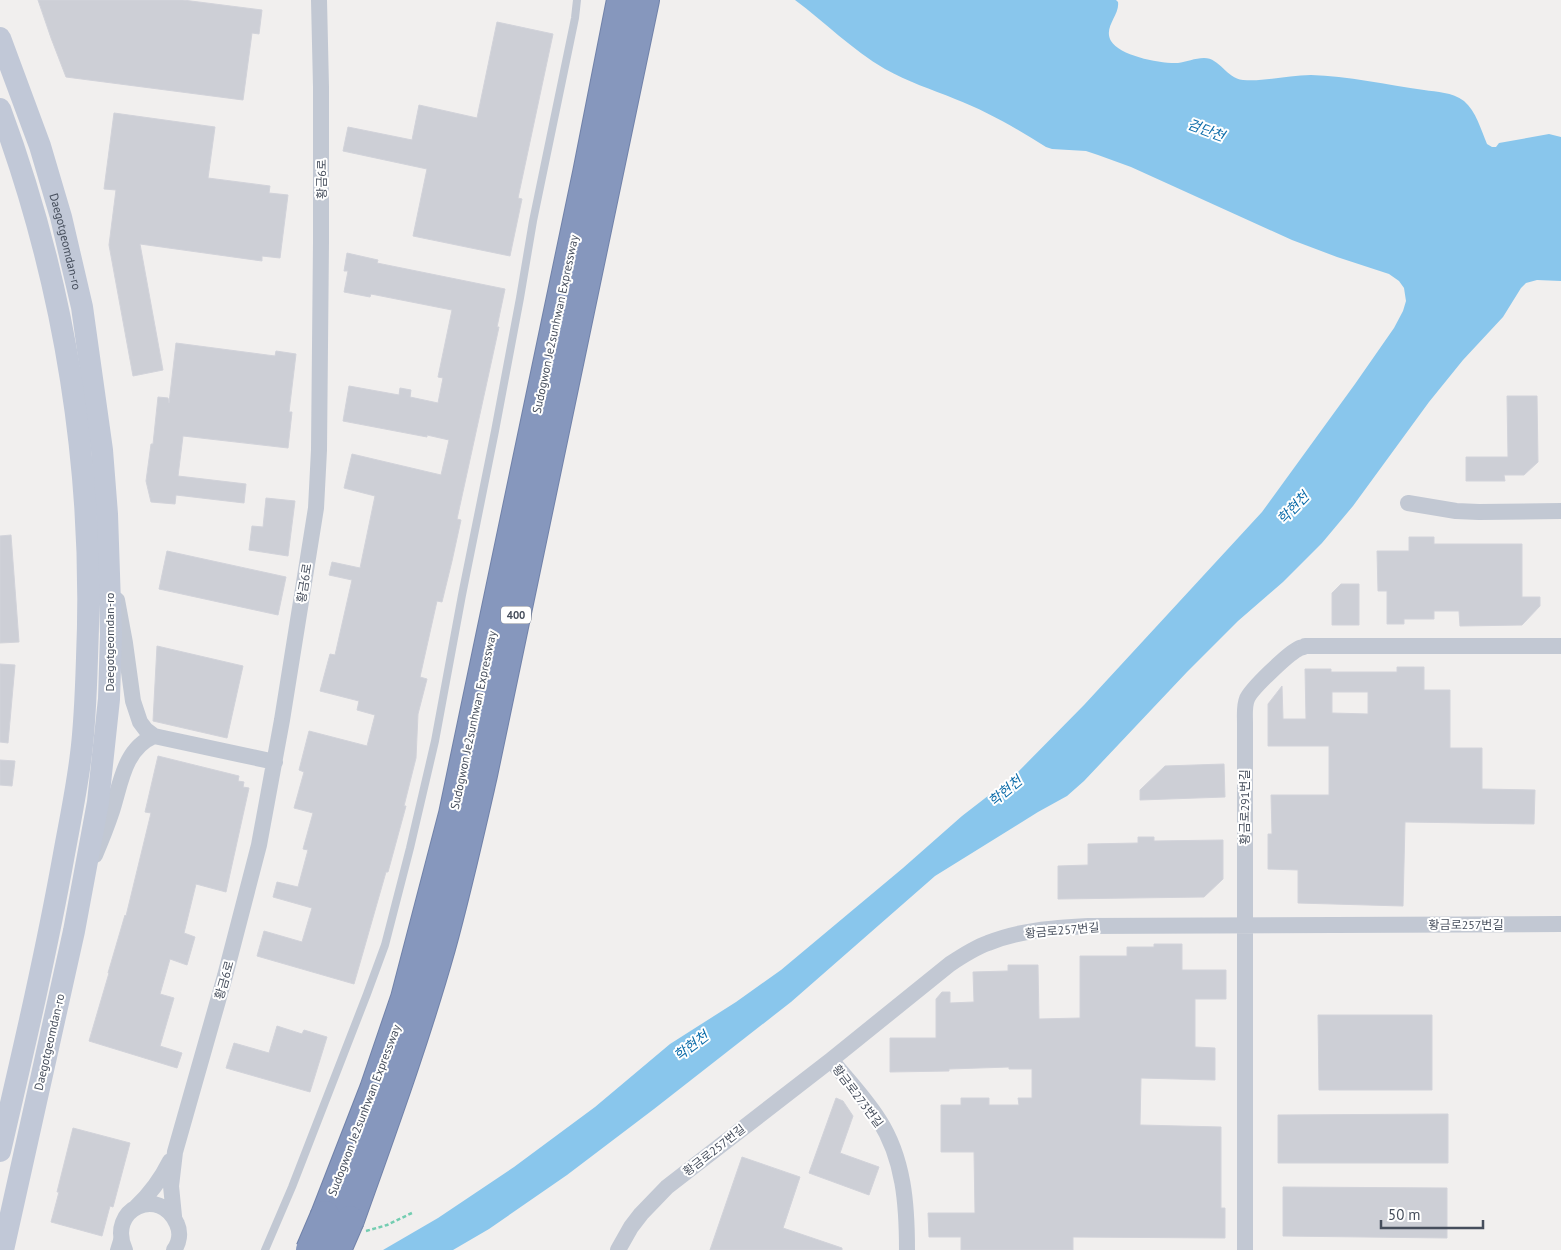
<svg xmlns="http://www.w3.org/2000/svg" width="1561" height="1250" viewBox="0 0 1561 1250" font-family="'PT Sans','Noto Sans KR',sans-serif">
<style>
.water{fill:#89c6ec}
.building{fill:#cdcfd6;stroke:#d2d3da;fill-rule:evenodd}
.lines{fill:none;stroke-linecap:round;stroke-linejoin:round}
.highway-casing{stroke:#7182a9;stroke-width:30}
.path{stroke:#74cdb1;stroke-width:2.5;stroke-dasharray:4 2.5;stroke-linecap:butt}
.lane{stroke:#c2c8d3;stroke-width:8}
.street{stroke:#c2c8d3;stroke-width:16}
.secondary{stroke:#c1c8d7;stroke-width:22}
.highway{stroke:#8697bd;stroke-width:28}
.highway-bridge-casing{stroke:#7182a9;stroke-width:30;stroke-linecap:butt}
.highway-bridge{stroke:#8697bd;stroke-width:28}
.labels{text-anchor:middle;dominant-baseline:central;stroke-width:4;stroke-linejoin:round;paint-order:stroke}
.shield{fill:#fff;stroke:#7e838d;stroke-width:1}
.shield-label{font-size:11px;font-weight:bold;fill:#464e5c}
.street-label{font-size:12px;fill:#464e5c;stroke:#fff}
.water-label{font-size:14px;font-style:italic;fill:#0c6ca9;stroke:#fff}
</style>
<rect width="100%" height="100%" fill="#f1efee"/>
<path class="water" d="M795 0H1116L1118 2C1120 15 1103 27 1111 41 1120 56 1161 64 1178 63 1186 62 1195 58 1204 58 1220 58 1226 78 1243 80 1265 82 1288 75 1311 75 1347 76 1388 85 1424 90 1437 92 1452 92 1464 101 1476 111 1481 130 1487 144L1492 147H1496L1499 143 1549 134 1561 137V281L1537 280 1526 283 1521 288 1503 317 1463 360 1429 402 1353 506 1322 543 1283 582 1238 621 1187 672 1084 781 1067 796 1038 812 935 876 791 1002 654 1109 567 1175 489 1229 453 1250H383L438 1218 514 1167 595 1107 670 1044 736 1002 781 970 903 868 962 816 1015 775 1084 705 1262 512 1355 384 1394 328 1403 311 1406 301 1404 288 1399 281 1389 274 1337 257 1292 240 1131 167 1098 155 1086 151 1052 149 1046 147C1017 129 987 111 955 99 931 89 908 82 885 69 852 50 825 22 795 0Z"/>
<path class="building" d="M38 0H183L262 10 259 34 252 33 243 100 66 77 51 38Z
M497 22 553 34 518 198 522 199 510 256 413 236 427 169 343 151 348 127 412 140 419 105 477 118Z
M114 113 215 127 208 178 270 186 269 193 288 195 280 258 262 256V261L140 244 163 370 133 376 109 245 116 190 104 189Z
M347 253 378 260 377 263 505 289 497 327H499L457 519 461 520 452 561 442 602 437 601 420 677 427 679 418 714 416 758 404 806H406L388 872H386L354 984 257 956 264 931 302 942 312 908 273 897 277 882 298 887 308 850 303 849 313 813 294 808 304 772 299 770 309 731 367 746 375 715 357 710 359 701 320 691 330 654 335 655 352 580 329 575 332 562 360 568 375 496 344 488 352 454 441 475 449 440 427 435V437L343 421 349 386 399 395 400 388 411 390 410 397 438 403 443 378 438 377 452 310 371 294 370 297 344 292 348 271H344Z
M176 343 275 356 276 351 296 354 289 412H292L288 448 183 436 178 476 246 484 244 503 176 495 175 504 151 502 146 481 151 444H153L158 397 168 398 169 403Z
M1507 396H1537L1538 462 1524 475H1504L1505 481H1466V457H1508Z
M266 498 295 501 288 556 249 550 252 526 263 527Z
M11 535 19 642 0 643V536Z
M1409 537H1434V544H1522V597H1540V606L1522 625 1460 626 1459 611H1434V619H1404V624H1387V591H1378L1377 551H1409Z
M167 551 286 577 278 615 159 589Z
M1341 584H1359V625H1332V593Z
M157 646 243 666 227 738 153 721Z
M0 664 15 665 8 743 0 742Z
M1397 667H1424V690H1450V748H1482V789L1535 790 1534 824 1405 822 1403 906 1298 903V870L1268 869V834H1272L1271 795H1329V746H1268V704L1282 686 1283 719H1306L1305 669H1331V672H1397ZM1332 692H1368V714L1332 713Z
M158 756 239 776 238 781 244 782 243 787 249 788 226 892 196 884 184 933 195 937 187 965 170 959 160 994 174 998 160 1046 182 1053 177 1068 89 1041 109 973H108L125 915 126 916 151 813 145 812Z
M0 760 15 761 12 786 0 785Z
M1224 764 1225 797 1140 800V790L1165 766Z
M1138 837H1154V841L1223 840V879L1204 897 1058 899V866L1088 865V844L1138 843Z
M1154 944H1182V970H1226V999H1195V1047L1215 1048V1080L1141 1078 1140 1125 1221 1127V1208H1225V1238L1073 1237V1250H961V1237H929L928 1213H975L974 1152H941V1105H961V1098H989V1105H1019L1018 1098H1032V1069H1009V1067L949 1069V1071L890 1072V1038H936V999L942 992H950V1003L974 1002 973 972 1008 971V965H1038L1039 1019 1080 1018V956H1127V947H1154Z
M1318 1015H1432V1090H1319Z
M277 1026 302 1034 304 1030 327 1037 310 1092 226 1068 234 1043 269 1053Z
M836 1098 843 1101 853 1116 840 1153 879 1167 869 1195 809 1173Z
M1448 1114V1163H1278V1115Z
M73 1128 130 1143 113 1207 110 1206 102 1236 51 1222 59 1192H57Z
M742 1157 800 1177 783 1228 842 1248V1250H710Z
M1283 1187 1447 1188V1238L1283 1236Z"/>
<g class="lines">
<defs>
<path id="highway" d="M325 1215 374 1089 405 998 453 814 587 173 621 0
M350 1220C382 1130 415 1040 441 948 457 890 470 832 483 775L645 0"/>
</defs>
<use href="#highway" class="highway-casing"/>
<path class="path" d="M366 1231 387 1225 414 1212"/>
<path class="lane" d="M114 1250 118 1237
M265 1250 292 1187 367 994 385 945 410 848 435 741 462 595 495 431 520 298 533 221 575 18 577 0"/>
<path class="street" d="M1408 503 1456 511 1479 512 1561 511
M117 600 125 643 133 701 140 722 146 730 154 736 275 762
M95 855C101 841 107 826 112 811 121 783 124 749 154 736
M831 1060C847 1079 865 1098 879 1120 904 1159 907 1205 907 1250
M136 1207C151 1193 161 1179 170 1161
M174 1216 171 1186 175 1152 225 976 259 845 282 720 316 508 319 450 321 242V87L319 0
M125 1250C106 1208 161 1185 177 1224 181 1233 179 1243 174 1250
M618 1250 631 1227 641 1214 667 1187 831 1060 950 964C962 956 974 948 988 943 1020 930 1054 928 1088 926L1561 924
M1245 1250V723C1245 715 1244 706 1247 699 1251 689 1288 654 1298 649 1298 648 1305 647 1305 646H1561"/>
<g class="secondary">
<path id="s1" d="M0 38 40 146 61 217 82 307 102 450 107 514 111 634 109 699 98 802 74 931 3 1250"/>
<path d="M0 109C65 284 95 471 87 658 86 690 85 723 81 754 77 788 70 821 64 854 46 954 23 1052 0 1151"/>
</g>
<use href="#highway" class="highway"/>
<defs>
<path id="highway-bridge" d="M310 1250 325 1215
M337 1250 350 1220"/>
</defs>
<use href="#highway-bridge" class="highway-bridge-casing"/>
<use href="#highway-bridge" class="highway-bridge"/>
</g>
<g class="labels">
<rect class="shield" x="501" y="606.5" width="30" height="17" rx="4"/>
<g class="shield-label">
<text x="516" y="615">400</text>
</g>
<g class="street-label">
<text transform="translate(321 179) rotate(-90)">황금6로</text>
<text stroke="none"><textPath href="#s1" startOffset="214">Daegotgeomdan-ro</textPath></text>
<text transform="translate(555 324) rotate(-78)">Sudogwon Je2sunhwan Expressway</text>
<text transform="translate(304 583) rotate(-81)">황금6로</text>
<text transform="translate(109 642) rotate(-90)">Daegotgeomdan-ro</text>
<text transform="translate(473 720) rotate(-78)">Sudogwon Je2sunhwan Expressway</text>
<text transform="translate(1244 807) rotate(-90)">황금로291번길</text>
<text x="1466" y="924">황금로257번길</text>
<text transform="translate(1062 930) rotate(-5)">황금로257번길</text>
<text transform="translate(224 980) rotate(-74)">황금6로</text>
<text transform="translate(49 1042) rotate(-77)">Daegotgeomdan-ro</text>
<text transform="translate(858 1096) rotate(53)">황금로273번길</text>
<text transform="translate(364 1110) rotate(-69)">Sudogwon Je2sunhwan Expressway</text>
<text transform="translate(714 1150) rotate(-38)">황금로257번길</text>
</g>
<g class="water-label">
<text transform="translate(1206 130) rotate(20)">검단천</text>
<text transform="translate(1293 508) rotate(-46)">학현천</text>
<text transform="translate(1005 791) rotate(-40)">학현천</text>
<text transform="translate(691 1046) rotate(-37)">학현천</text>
</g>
</g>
<path d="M1381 1220v8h102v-8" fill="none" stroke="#464e5c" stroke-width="2.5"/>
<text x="1388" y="1220" font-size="15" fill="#464e5c" stroke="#ffffff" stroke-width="4" paint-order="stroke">50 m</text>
</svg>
